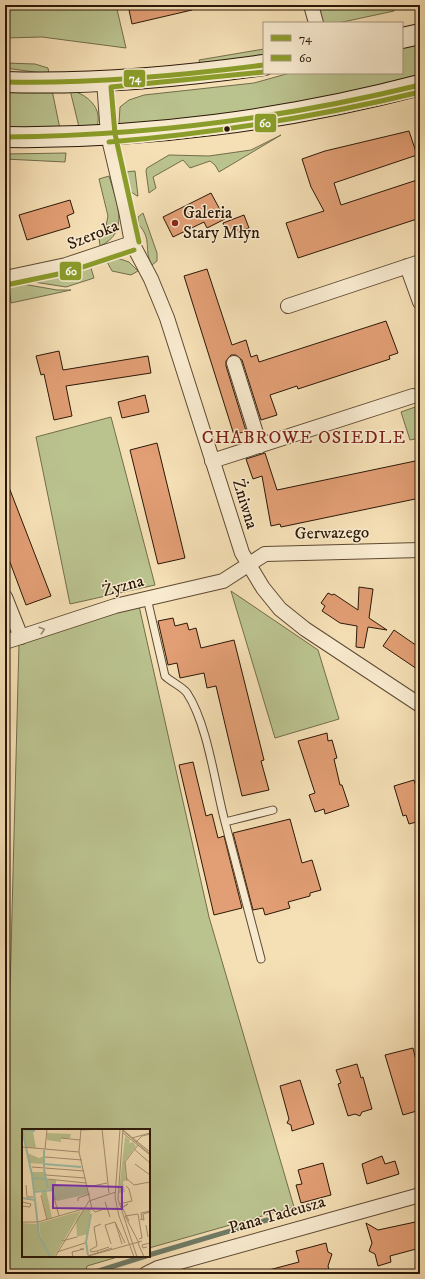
<svg xmlns="http://www.w3.org/2000/svg" width="425" height="1279" viewBox="0 0 425 1279" font-family="'IM FELL DW Pica',serif">
<style>
.green{fill:#bac28e;stroke:#726d4b}
.lines{fill:none;stroke-linecap:round;stroke-linejoin:round}
.stream{stroke:#6f7b67;stroke-width:5}
.building{fill:#e29e74;stroke:#2b1808}
.lane-casing{stroke:#5e4a33;stroke-width:9}
.street-casing{stroke:#5e4a33;stroke-width:16}
.secondary-casing{stroke:#2b1808;stroke-width:22}
.lane{stroke:#f8eacf;stroke-width:7}
.street{stroke:#f8eacf;stroke-width:14}
.secondary{stroke:#f8eacf;stroke-width:20}
.bus-1-casing{stroke:#f8eacf;stroke-width:8}
.bus-2-casing{stroke:#f8eacf;stroke-width:8}
.bus-1{stroke:#8a9c29;stroke-width:5}
.bus-2{stroke:#8a9c29;stroke-width:5}
.oneway{stroke:#9c8c75}
.bus-dot{fill:#2b1808;stroke:#f8eacf;stroke-width:1.5}
.poi-dot{fill:#8f2418;stroke:#f8eacf;stroke-width:1.5}
.labels{text-anchor:middle;dominant-baseline:central;stroke-width:3;stroke-linejoin:round;paint-order:stroke}
.poi-label{font-size:17px;fill:#2b1808;stroke:#f8eacf;text-anchor:start}
.street-label{font-size:17px;fill:#2b1808;stroke:#f8eacf}
.neighbourhood-label{font-size:18px;letter-spacing:1px;fill:#7a1f14;stroke:#f8eacf}
.inset-river{fill:none;stroke:#9dbda7;stroke-width:2}
.inset-road{fill:none;stroke:#a48f70;stroke-width:1}
.view{fill:#7b2cbf;fill-opacity:0.15;stroke:#7b2cbf;stroke-width:2}
.inset-edge{fill:none;stroke:#2b1808;stroke-width:2}
.line-badge{stroke:#f8eacf;stroke-width:1.5}
.badge-label{font-size:11px;text-anchor:middle;font-weight:bold;fill:#fff}
</style>
<rect width="100%" height="100%" fill="#f5dfb5"/>
<filter id="stains"><feTurbulence type="fractalNoise" baseFrequency=".005" numOctaves="4"/><feColorMatrix values="0 0 0 0 .2 0 0 0 0 .09 0 0 0 0 .02 0 0 0 .5 -.17"/></filter>
<radialGradient id="worn" r=".72"><stop offset=".6" stop-color="#630" stop-opacity="0"/><stop offset="1" stop-color="#630" stop-opacity=".3"/></radialGradient>
<path class="green" d="M5 5H116L126 48 42 37 5 38Z
M319 5H358L366 7 376 5H393L394 11 338 23H323Z
M420 42V76C348 92 275 109 202 118 174 121 147 123 120 125L119 124 120 107 129 100 144 95 254 83 290 73H402V47Z
M264 49V57L200 64 199 60Z
M5 63 35 64 48 68 49 74 5 68Z
M5 90H52L60 129 5 128Z
M70 90C86 94 103 107 97 126L79 127Z
M281 135 219 172 215 165 210 161 190 168 183 160 153 177 156 188 149 193 146 171 147 168 169 155 209 156 251 150Z
M66 153 65 162 5 159V154Z
M135 171 138 196H137L130 191 125 172Z
M109 176C116 201 131 232 100 246L99 238 106 226 108 216 99 179Z
M143 213 157 253V261L152 265C143 250 153 239 138 224V217Z
M117 258 129 262 138 271 131 275 112 271 106 260Z
M90 265 94 278 66 287 34 282 33 280Z
M17 283 57 290H71L11 303 9 288 12 284Z
M418 406 420 412V438L410 440 401 412Z
M111 417 155 585 70 604 36 437Z
M231 591 318 650 339 719 275 738Z
M139 606 209 917 294 1207 149 1248V1130H23V1256H121L87 1266 85 1274H5V1184L19 643Z"/>
<g class="lines">
<path class="stream" d="M149 1255 267 1220
M89 1274 146 1256"/>
</g>
<path class="building" d="M128 5H191L192 10 132 24Z
M409 131 417 155 334 183 341 205 420 179V218L298 258 286 223 324 211 311 187 302 159 325 151Z
M211 193 225 219 207 228 204 222 173 237 163 217Z
M70 200 74 213 67 216 70 227 27 240 19 215Z
M244 215 249 228 226 234 223 223Z
M207 269 232 345 246 340 251 357 257 355 259 362 386 321 398 353 389 356 390 359 298 389 297 386 270 395 277 415 261 420 242 360 236 355H231L226 361V366L246 431 234 435 184 276Z
M59 351 63 370 148 356 151 373 66 386 72 416 54 420 44 374 41 375 36 356Z
M145 395 149 412 122 418 118 402Z
M157 443 185 558 158 564 130 450Z
M265 453 277 490 420 460V498L281 527 280 524 271 526 262 476 253 479 246 459Z
M5 477 51 596 26 605 5 549Z
M359 587 373 589 369 618 387 630 368 627 364 648 356 647 357 626 340 623 322 611 325 606 321 603 328 593 332 595 334 594 358 610Z
M173 618 175 626 187 623 189 630 196 628 201 648 234 640 264 760 261 761 269 790 242 796 216 686 207 688 204 673 180 678 177 663 168 665 158 621Z
M394 630 420 648V671L383 646Z
M327 733 328 741 332 740 337 758 334 759 340 785H342L349 806 325 814 324 809 315 812 309 795 315 793 298 741Z
M193 762 206 816 212 814 218 838 224 836 242 908 214 915 179 765Z
M414 780 420 799V821L409 824 406 815 403 816 394 786Z
M290 819 302 863 312 860 321 890 310 893V896L288 902 290 908 265 915 263 908 253 910 233 833Z
M413 1048 420 1077V1110L403 1115 385 1055Z
M357 1064 361 1078 363 1077 372 1109 362 1112 360 1116 355 1114 348 1116 338 1084 341 1083 336 1070Z
M300 1080 314 1124 292 1131 291 1125 287 1123 289 1119 280 1086Z
M382 1156 385 1164 395 1161 399 1174 367 1184 362 1164Z
M323 1163 331 1195 301 1203 296 1185 302 1184 298 1170Z
M420 1221V1248L390 1256 391 1262 378 1266 375 1254 369 1251 372 1243 366 1223 378 1230Z
M326 1243 328 1252 332 1254 328 1266 330 1274H313L312 1271 299 1274H270L269 1270 299 1262 296 1251Z"/>
<g class="lines">
<defs>
<path id="lane" d="M147 598 165 676C171 682 183 687 187 693 208 725 215 785 225 822L273 810
M225 822 261 959"/>
<path id="street" d="M311 5 316 23
M104 81 108 135 126 211 132 243 151 279 167 318 242 553 263 588 280 609 305 629 420 705
M407 266 420 302
M5 278 66 265 132 243
M288 306 420 262
M234 363 260 446
M212 461 413 396
M5 597 21 637
M5 642 115 606 223 581 265 554 420 550
M146 1274 158 1268 420 1195"/>
<path id="secondary" d="M402 38 420 34
M5 82C91 85 178 77 264 65
M5 137C143 139 287 120 420 85"/>
</defs>
<use href="#lane" class="lane-casing"/>
<use href="#street" class="street-casing"/>
<use href="#secondary" class="secondary-casing"/>
<use href="#lane" class="lane"/>
<use href="#street" class="street"/>
<use href="#secondary" class="secondary"/>
<defs>
<path id="bus-1" d="M5 82C92 84 178 76 264 65
M5 137C148 136 281 119 420 85"/>
<path id="bus-2" d="M109 142C214 133 317 117 420 92
M139 242 115 134 111 87 264 72
M6 285 68 272 134 250"/>
</defs>
<use href="#bus-1" class="bus-1-casing"/>
<use href="#bus-2" class="bus-2-casing"/>
<use href="#bus-1" class="bus-1"/>
<use href="#bus-2" class="bus-2"/>
</g>
<defs><path id="oneway-chevron" d="M-2-3.5L2.5 0L-2 3.5" fill="none" stroke-width="1.6" stroke-linecap="round" stroke-linejoin="round"/></defs>
<use class="oneway" href="#oneway-chevron" transform="translate(42 630) rotate(-18)"/>
<circle class="bus-dot" cx="227" cy="129" r="3.5"/>
<circle class="poi-dot" cx="175" cy="223" r="4"/>
<g class="labels">
<g class="poi-label">
<text x="183" y="213">Galeria<tspan x="183" dy="20">Stary Młyn</tspan></text>
</g>
<g class="street-label">
<text transform="translate(93 235) rotate(-22)">Szeroka</text>
<text transform="translate(245 504) rotate(73)">Żniwna</text>
<text transform="translate(332 533) rotate(-1)">Gerwazego</text>
<text transform="translate(123 586) rotate(-15)">Żyzna</text>
<text transform="translate(277 1215) rotate(-16)">Pana Tadeusza</text>
</g>
<g class="neighbourhood-label">
<text x="304" y="438">CHABROWE OSIEDLE</text>
</g>
</g>
<g transform="translate(22 1129)">
<rect width="128" height="128" fill="#f5dfb5"/>
<path d="M0 0 11 3 14 19 3 18ZM25 4 49 5 48 9H39V13L25 11ZM103 7 108 11 107 14 111 13 114 17 103 32 104 51 101 53 103 63 97 64ZM5 24 17 29 22 27V35L7 34 10 43H23L24 51H34V57L65 58 67 65 35 72 32 61 24 60 30 89 25 90 19 62 23 61 12 62ZM69 79 65 105 55 108 54 91 61 81ZM59 82 32 128H28L18 105 17 94ZM0 94 16 95 17 106 27 128H0Z" fill="#bac28e"/>
<path class="inset-river" d="M0 0 10 46 17 106 28 128M1 1 13 2M22 35 59 38M22 38V21M22 40 26 60M11 49 25 50M12 63 31 61 34 71M0 69 13 71M66 126 64 113 69 85"/>
<path class="inset-road" d="M59 0 57 23 70 80 73 83 85 79M80 0 87 64M98 0 93 68 97 87 112 128M99 0 128 25M101 0 96 70 115 128M59 1 81 0M101 1 128 23M101 4 128 26M39 9 58 11M110 9 128 4M114 13 120 7 128 5M0 18 57 23M23 20 25 0M112 20 128 34M23 28 60 31M113 35 128 46M10 38 62 42M24 46 63 49M104 49 112 56 128 53M25 50 64 54M105 52 103 33 116 16M4 56 5 68H11M66 58 85 54M30 61 37 87M19 66 25 91M56 72V69L68 65M0 73 9 75 8 78 0 77M83 73 88 88M97 75 110 72 107 60 104 57M100 79 106 75 100 78 107 92M118 90 122 91 121 85 128 83M120 90 119 84 128 82M0 93H16L61 80M93 93 103 114M93 93 100 115M124 96 126 108M117 110 120 109 116 85 103 87 117 114M40 112 55 108M116 114 122 128M89 115 83 96 93 93M125 118 121 119 120 116 128 114M75 122 87 118M35 123 63 114M76 124 75 122 69 123 68 121 75 117 72 98 79 95M66 127 90 119M33 128 67 72 94 63M51 128 50 123 62 120H58M63 128 120 112"/>
<path class="view" d="M31 56 100 58V80L31 79Z"/>
<rect width="128" height="128" class="inset-edge"/>
</g>
<g class="line-badge">
<rect x="123" y="69" width="23" height="19" rx="4" fill="#8a9c29"/>
<rect x="254" y="113" width="23" height="20" rx="4" fill="#8a9c29"/>
<rect x="59" y="261" width="23" height="20" rx="4" fill="#8a9c29"/>
</g>
<g class="badge-label">
<text x="135" y="82">74</text>
<text x="265" y="127">60</text>
<text x="71" y="275">60</text>
</g>
<rect width="425" height="1279" fill="none" stroke="#f5dfb5" stroke-width="20"/>
<rect x="6" y="6" width="413" height="1267" fill="none" stroke="#2b1808" stroke-width="2"/>
<rect x="10" y="10" width="405" height="1259" fill="none" stroke="#2b1808"/>
<rect x="263" y="22" width="140" height="52" fill="#f8eacf" stroke="#a6967f"/>
<rect x="271" y="35" width="20" height="6" fill="#8a9c29" stroke="#a6967f"/>
<text x="299" y="42" font-size="12" fill="#2b1808">74</text>
<rect x="271" y="55" width="20" height="6" fill="#8a9c29" stroke="#a6967f"/>
<text x="299" y="62" font-size="12" fill="#2b1808">60</text>
<rect width="100%" height="100%" filter="url(#stains)"/>
<rect width="100%" height="100%" fill="url(#worn)"/>
</svg>
